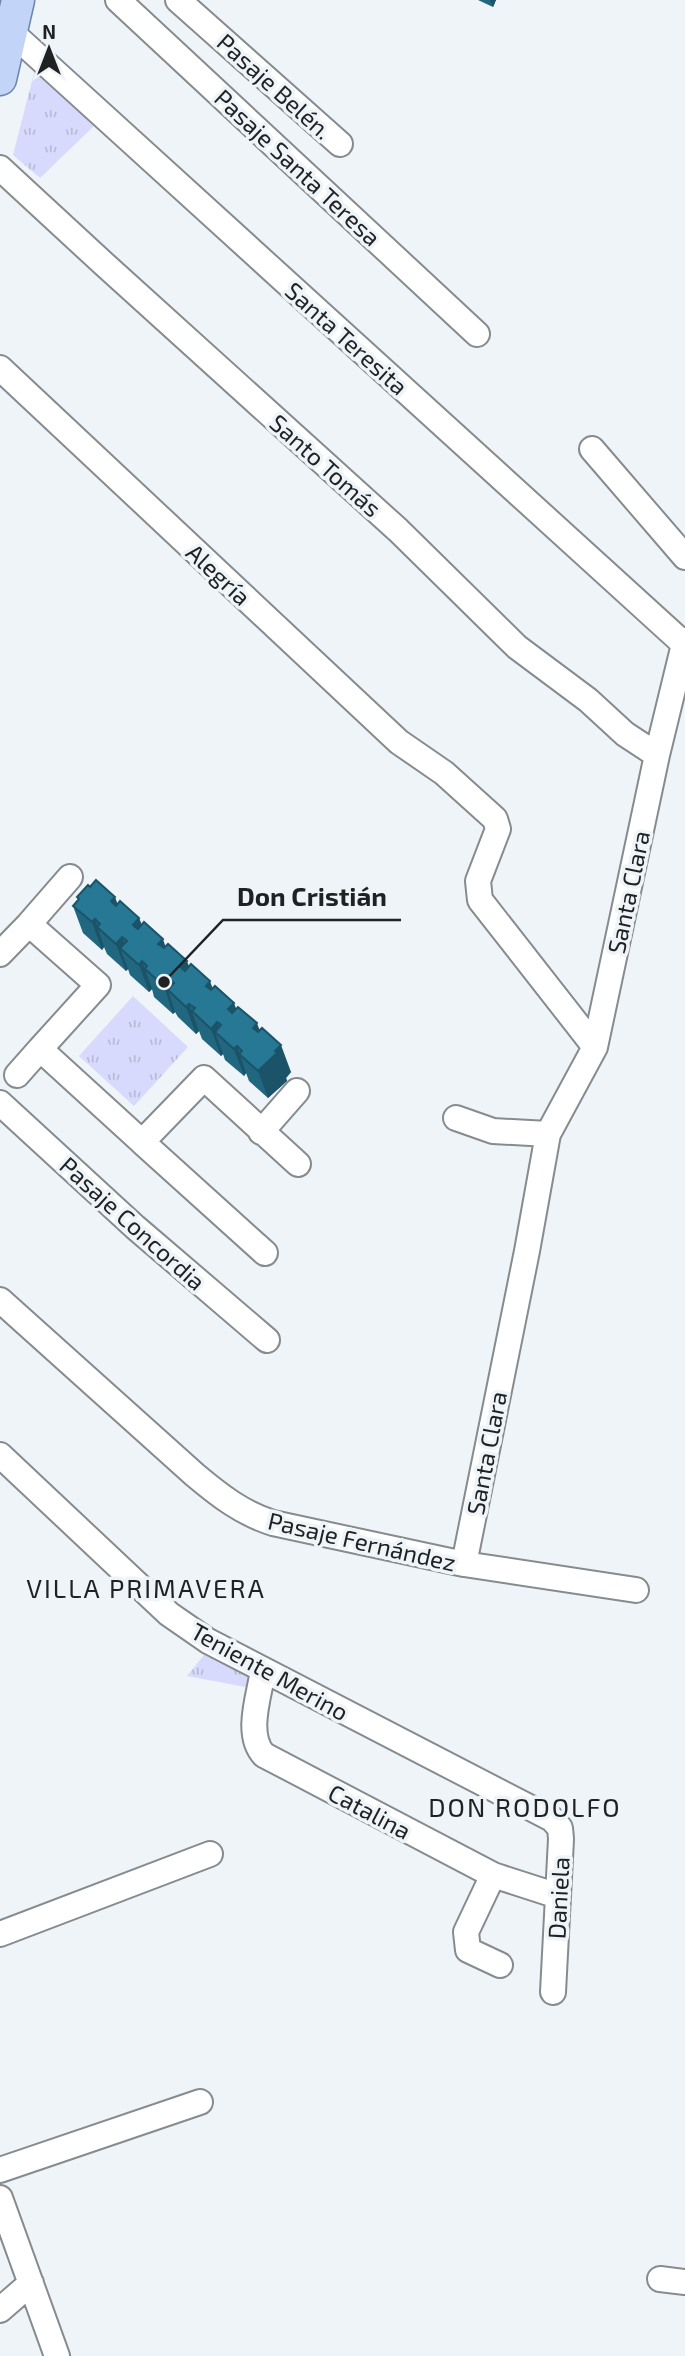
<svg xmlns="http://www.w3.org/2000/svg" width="685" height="2356" viewBox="0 0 685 2356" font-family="'Exo 2',sans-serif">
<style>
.park{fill:url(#park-tufts)}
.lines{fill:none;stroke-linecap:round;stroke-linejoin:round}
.minor-casing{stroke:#868b8f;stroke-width:28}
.major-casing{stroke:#6e84ac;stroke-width:35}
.minor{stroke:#fff;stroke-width:24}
.major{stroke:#c2d5f9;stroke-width:32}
.wall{fill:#21677f}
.shaded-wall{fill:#1b5468}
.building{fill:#267894;stroke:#1b5468;stroke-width:2}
.labels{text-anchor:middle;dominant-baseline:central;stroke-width:7;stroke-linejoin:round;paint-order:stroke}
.street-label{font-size:24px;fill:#1f2123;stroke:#eff4f8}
.neighbourhood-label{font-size:26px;letter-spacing:2px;fill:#1f2123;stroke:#eff4f8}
.leader{fill:none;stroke:#1f2123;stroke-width:2.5}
.callout-dot{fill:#1f2123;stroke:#eff4f8;stroke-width:2.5}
.callout-label{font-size:26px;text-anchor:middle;font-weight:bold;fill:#1f2123;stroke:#eff4f8;stroke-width:7;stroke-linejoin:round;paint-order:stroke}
</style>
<defs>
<pattern id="park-tufts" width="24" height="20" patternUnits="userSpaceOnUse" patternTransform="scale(1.75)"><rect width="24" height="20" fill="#d7dafc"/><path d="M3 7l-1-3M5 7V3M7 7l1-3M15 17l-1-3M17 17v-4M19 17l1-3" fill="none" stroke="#b8bbd8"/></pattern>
</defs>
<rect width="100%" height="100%" fill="#eff4f8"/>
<path class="park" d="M35 69 96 124 40 178 13 155Z
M133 996 188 1047 134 1106 79 1056Z
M204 1655 253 1679 251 1688 187 1676Z"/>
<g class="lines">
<defs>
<path id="minor" d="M118 0 477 334
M178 0 340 144
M11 32 684 644
M0 168 104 264 398 530 517 647 588 700 625 734 657 755
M0 368 399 742 444 773 495 819 498 829 478 881 480 900 595 1047
M592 449 685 557
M29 924 70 877
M0 954 29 924 98 985 40 1049 142 1142 204 1078 298 1164
M17 1075 40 1049
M0 1103 135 1227 267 1340
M456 1118 493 1131 548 1134
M261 1132 297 1091
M142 1142 265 1253
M0 1300 195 1475C220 1496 242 1513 273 1523L464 1564 636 1590
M0 1455 169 1614 208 1641 552 1819 560 1828 561 1839 553 1992
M464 1564 527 1251 548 1134 595 1047 657 755 685 640
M263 1671C259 1696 245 1735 264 1755L493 1875 558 1896
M493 1875 466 1932 468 1950 500 1965
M0 1934 210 1854
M0 2170 200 2102
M0 2198 57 2356
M660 2279 685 2282
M0 2310 31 2283"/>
<path id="major" d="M0 79 18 0"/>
</defs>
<use href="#minor" class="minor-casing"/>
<use href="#major" class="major-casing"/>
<use href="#minor" class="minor"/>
<use href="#major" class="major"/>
</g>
<path class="wall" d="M478 0H496L493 7Z
M77 897 118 904 139 918 142 925 260 1031 291 1072 286 1078 287 1081 268 1098 249 1081 246 1073 244 1076 225 1060 223 1054 221 1056 202 1039 199 1031 196 1034 178 1017 175 1012 173 1014 154 997 152 989 149 992 130 975 128 969 126 971 107 954 104 947 102 950 83 933 73 906 78 900Z"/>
<path class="shaded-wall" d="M490 0H496L493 7Z
M115 897 125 924 111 901Z
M139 918 149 946 133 925Z
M95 919 104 947 102 950 92 922Z
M122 937 129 956 120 948 128 969 126 971 116 944Z
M163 939 172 967 158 944Z
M142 961 152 989 149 992 139 965Z
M187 961 197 988 180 967Z
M170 980 176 998 168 990 175 1012 173 1014 164 986Z
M210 981 220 1009 206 986Z
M234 1003 244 1030 228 1009Z
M189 1004 199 1031 196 1034 186 1007Z
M217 1022 223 1039 215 1032 223 1054 221 1056 211 1029Z
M257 1023 267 1051 253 1028Z
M281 1045 291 1072 286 1078 287 1081 268 1098 258 1071Z
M237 1046 246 1073 244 1076 234 1049Z"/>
<path class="building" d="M96 880 115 897 111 901 116 906 120 901 139 918 133 925 135 927 138 929 144 922 163 939 158 944 164 948 168 944 187 961 180 967 185 971 191 964 210 981 206 986 211 990 215 986 234 1003 228 1009 232 1013 238 1007 257 1023 253 1028 258 1032 262 1028 281 1045 275 1051 277 1053 258 1071 239 1054 242 1051 237 1046 234 1049 215 1032 221 1025 219 1023 217 1022 211 1029 192 1011 195 1008 189 1004 186 1007 168 990 174 983 172 981 170 980 164 986 145 969 147 966 142 961 139 965 120 948 127 941 125 939 122 937 116 944 97 927 100 924 95 919 92 922 73 906 79 899 77 897 88 885 90 887Z"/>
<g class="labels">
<g class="street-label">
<text transform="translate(275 86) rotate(42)">Pasaje Belén.</text>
<text transform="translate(298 167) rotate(43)">Pasaje Santa Teresa</text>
<text transform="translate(347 338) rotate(42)">Santa Teresita</text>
<text transform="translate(326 465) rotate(42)">Santo Tomás</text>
<text transform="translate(219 574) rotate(43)">Alegría</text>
<text transform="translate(628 892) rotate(-78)">Santa Clara</text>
<text transform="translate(133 1223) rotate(42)">Pasaje Concordia</text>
<text transform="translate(486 1453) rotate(-79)">Santa Clara</text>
<text transform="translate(362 1541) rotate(13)">Pasaje Fernández</text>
<text transform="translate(270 1671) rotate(29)">Teniente Merino</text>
<text transform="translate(370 1811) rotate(28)">Catalina</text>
<text transform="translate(558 1898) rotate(-87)">Daniela</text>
</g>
<g class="neighbourhood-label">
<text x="146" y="1587">VILLA PRIMAVERA</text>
<text x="525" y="1806">DON RODOLFO</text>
</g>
</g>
<path class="leader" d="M164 982L223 920H401"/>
<circle class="callout-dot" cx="164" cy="982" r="7"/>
<g class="callout-label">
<text x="312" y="906">Don Cristián</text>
</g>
<g transform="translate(49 49)" stroke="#eff4f8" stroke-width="5" paint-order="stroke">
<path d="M0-5L12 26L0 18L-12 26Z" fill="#1f2123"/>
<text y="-10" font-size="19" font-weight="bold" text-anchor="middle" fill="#1f2123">N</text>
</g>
</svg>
